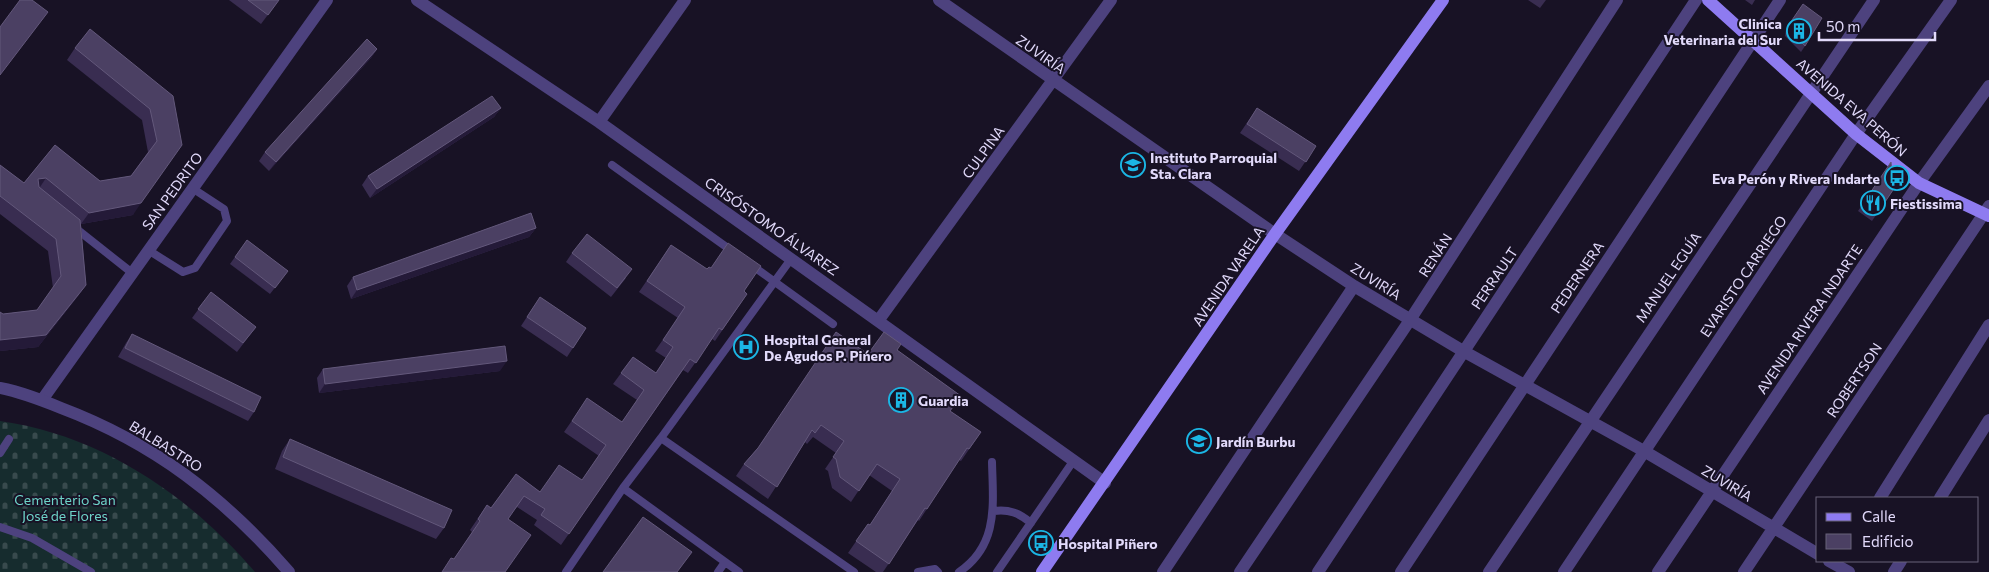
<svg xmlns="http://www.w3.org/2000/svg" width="1989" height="572" viewBox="0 0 1989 572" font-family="Commissioner,sans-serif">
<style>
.cemetery{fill:url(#cemetery-stones)}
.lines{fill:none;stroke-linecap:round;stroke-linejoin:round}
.service{stroke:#4d427e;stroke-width:8}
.minor{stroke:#4d427e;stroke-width:12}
.tertiary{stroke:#4d427e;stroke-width:12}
.secondary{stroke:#8e7bf0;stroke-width:12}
.wall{fill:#392d51}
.shaded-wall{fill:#241a38}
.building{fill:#4b4063;stroke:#63587b}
.labels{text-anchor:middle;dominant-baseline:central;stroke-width:4;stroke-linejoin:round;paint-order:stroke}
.poi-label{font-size:14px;font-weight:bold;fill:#e2dafb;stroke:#181225;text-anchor:start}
.street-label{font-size:14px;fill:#e2dafb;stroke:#181225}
.park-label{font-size:14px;fill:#6dd3c8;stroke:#181225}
</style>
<defs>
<pattern id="cemetery-stones" width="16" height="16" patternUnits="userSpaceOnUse" patternTransform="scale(1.25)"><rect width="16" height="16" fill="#162c2e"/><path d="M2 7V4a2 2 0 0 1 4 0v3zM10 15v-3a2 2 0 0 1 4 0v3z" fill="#384a4d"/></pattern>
</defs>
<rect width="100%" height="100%" fill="#181225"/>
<path class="cemetery" d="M0 421C101 435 190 496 255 572H0Z"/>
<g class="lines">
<path class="service" d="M612 165 732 251
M74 227 131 272
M148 250 183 272 195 268 227 221 224 209 192 188
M750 264 833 324
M661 438 791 259
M0 453 9 439
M994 511C1009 509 1019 513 1031 523
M0 527 32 538 91 572
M566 572 623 488
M718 572 725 562
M739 572 623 488 661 438 854 572
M918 572 935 569 938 572
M959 572C999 545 993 504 992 462
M997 572 1074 460"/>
<path class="minor" d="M417 0 599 122 1105 483
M939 0 1275 234 1354 286 1463 351 1644 451 1818 554
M599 122 685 0
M878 321 1111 0
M42 400 327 0
M1880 498 1989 325
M1940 498 1989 420
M1829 561 1849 572
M1163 572 1354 286
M1240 572 1410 320 1617 0
M1318 572 1696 0
M1401 572 1780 0
M1489 572 1874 0
M1564 572 1856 134 1951 0
M1658 572 1919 183 1989 86
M1744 572 1989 206
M1894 572 1901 561"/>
<path class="tertiary" d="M0 388C21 392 41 400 61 408 154 443 225 498 289 572"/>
<path class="secondary" d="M1708 0 1856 134 1919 183 1989 216
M1042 572 1275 234 1443 0"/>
</g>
<path class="wall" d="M229 0H279L261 24Z
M1528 0H1546L1540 8Z
M1745 0H1755L1752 5Z
M1803 4 1805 46 1801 52 1785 36 1786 29Z
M75 48 173 96 133 215 81 224 86 285 78 296 38 347 0 351V312L3 314 37 310 53 288 48 251 0 214V165L24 183 55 145 100 181 131 176 148 152 142 120 67 60Z
M377 49 371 58 269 171 259 161 265 152Z
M501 108 494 117 370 198 362 185 368 176Z
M1257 108 1316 146 1299 171 1240 133Z
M1891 162 1893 190 1872 221 1858 211Z
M536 228 529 237 351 299 347 286 353 277Z
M247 240 288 271 270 294 230 264Z
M671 245 707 269 747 294 715 341 712 339 688 373 683 370 561 545 534 525 537 520 517 507 441 572 454 559 472 532 470 530 487 505 491 508 516 474 540 492 582 480 599 456 564 432 580 409 622 422 637 400 613 384 633 357 656 373 666 358 655 351 678 318 639 292Z
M572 253 626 278 611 297 566 262Z
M211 292 256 327 237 352 192 318Z
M534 306 586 328 567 357 521 326Z
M132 334 254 412 248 421 118 357 126 343Z
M897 350 950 411 981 432 961 461 959 460 919 521 918 520 883 572H876L848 553 868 524 870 525 892 491 869 475 851 502 832 488 828 471 825 469 836 453 813 437 807 444 805 442 768 499 736 476 744 464 756 450 868 354Z
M323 369 500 371 319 393 317 378Z
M290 439 444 528 436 539 275 469 282 451Z"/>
<path class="shaded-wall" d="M48 12 39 23 0 75Z
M377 49 371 58 269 171 276 162Z
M501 108 494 117 370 198 377 189Z
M46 178 38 190V179Z
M141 203 133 215 81 224 89 213Z
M536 228 529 237 351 299 357 290Z
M86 285 78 296 38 347 0 351V340Z
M507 361 500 371 319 393 325 384Z"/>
<path class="building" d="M20 0H32L48 12 0 75V27Z
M248 0H279L268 15Z
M1803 4 1822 18 1805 46 1790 30V23Z
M90 29 173 96 182 145 141 203 89 213 46 178 38 179 39 187 80 220 86 285 46 335 0 340V312L3 314 37 310 61 276 56 239 0 196V165L24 183 55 145 100 181 131 176 157 141 150 109 75 48Z
M367 39 377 49 276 162 265 152Z
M492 96 501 108 377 189 368 176Z
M1257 108 1316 146 1306 162 1247 124Z
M1891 162 1893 190 1877 214 1862 205Z
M531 213 536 228 357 290 353 277Z
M587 234 632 269 617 288 572 253Z
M247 240 288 271 275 288 235 257Z
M728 243 761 266 744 291 747 294 722 330 719 328 696 363 690 359 569 534 541 515 545 509 524 496 508 519 531 535 505 572H442L451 558 454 559 480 521 478 519 487 505 491 508 516 474 540 492 559 465 582 480 606 445 572 421 587 398 622 422 644 390 621 373 633 357 656 373 673 347 663 340 685 307 647 281 671 245 707 269 709 267 711 268Z
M211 292 256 327 243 343 198 309Z
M540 297 586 328 573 348 527 317Z
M836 332 868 354 884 332 901 344 897 350 961 396 950 411 981 432 969 449 967 448 927 509 925 508 889 564 856 541 868 524 870 525 900 479 877 464 859 491 840 477 836 459 833 457 844 441 821 425 815 433 812 430 777 487 744 464 758 448Z
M132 334 261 397 254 412 125 348Z
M505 346 507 361 325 384 323 369Z
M290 439 452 510 444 528 283 457Z
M643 517 692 552 677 572H603Z"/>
<defs>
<symbol id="building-ring" viewBox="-11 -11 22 22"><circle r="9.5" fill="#181225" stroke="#1bb6e5" stroke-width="1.5"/><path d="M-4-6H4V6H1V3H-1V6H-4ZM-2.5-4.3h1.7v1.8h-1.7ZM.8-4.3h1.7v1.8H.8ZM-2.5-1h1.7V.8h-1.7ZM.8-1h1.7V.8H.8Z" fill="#1bb6e5"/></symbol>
<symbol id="school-ring" viewBox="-11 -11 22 22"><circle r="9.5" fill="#181225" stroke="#1bb6e5" stroke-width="1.5"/><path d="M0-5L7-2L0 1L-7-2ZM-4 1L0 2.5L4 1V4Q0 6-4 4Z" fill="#1bb6e5"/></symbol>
<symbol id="bus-ring" viewBox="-11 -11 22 22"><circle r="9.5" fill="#181225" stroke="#1bb6e5" stroke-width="1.5"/><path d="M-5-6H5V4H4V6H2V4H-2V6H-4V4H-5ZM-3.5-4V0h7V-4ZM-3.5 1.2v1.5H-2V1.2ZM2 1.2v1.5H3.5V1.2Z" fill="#1bb6e5"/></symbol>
<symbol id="restaurant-ring" viewBox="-11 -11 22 22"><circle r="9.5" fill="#181225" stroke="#1bb6e5" stroke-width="1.5"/><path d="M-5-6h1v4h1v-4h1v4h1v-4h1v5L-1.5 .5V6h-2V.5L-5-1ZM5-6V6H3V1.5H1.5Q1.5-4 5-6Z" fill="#1bb6e5"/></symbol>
<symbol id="hospital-ring" viewBox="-11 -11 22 22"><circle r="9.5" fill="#181225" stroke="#1bb6e5" stroke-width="1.5"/><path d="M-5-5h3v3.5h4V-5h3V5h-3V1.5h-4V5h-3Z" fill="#1bb6e5"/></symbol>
</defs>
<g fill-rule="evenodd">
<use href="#building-ring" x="1785" y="17" width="28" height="28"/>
<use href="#school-ring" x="1119" y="151" width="28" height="28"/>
<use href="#bus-ring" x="1883" y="164" width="28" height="28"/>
<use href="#restaurant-ring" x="1859" y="189" width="28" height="28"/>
<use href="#hospital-ring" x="732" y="333" width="28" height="28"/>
<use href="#building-ring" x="887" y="386" width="28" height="28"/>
<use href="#school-ring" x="1185" y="427" width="28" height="28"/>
<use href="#bus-ring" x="1027" y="529" width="28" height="28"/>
</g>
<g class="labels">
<g class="poi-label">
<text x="1782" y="23" text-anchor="end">Clinica<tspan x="1782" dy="16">Veterinaria del Sur</tspan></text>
<text x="1150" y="157">Instituto Parroquial<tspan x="1150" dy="16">Sta. Clara</tspan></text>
<text x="1880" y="178" text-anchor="end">Eva Perón y Rivera Indarte</text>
<text x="1890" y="203">Fiestissima</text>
<text x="764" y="339">Hospital General<tspan x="764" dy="16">De Agudos P. Pińero</tspan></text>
<text x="918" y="400">Guardia</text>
<text x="1216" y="441">Jardín Burbu</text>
<text x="1058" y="543">Hospital Piñero</text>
</g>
<g class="street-label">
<text transform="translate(1041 54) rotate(35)">ZUVIRÍA</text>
<text transform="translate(1852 107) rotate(41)">AVENIDA EVA PERÓN</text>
<text transform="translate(983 152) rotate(-54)">CULPINA</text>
<text transform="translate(172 191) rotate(-54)">SAN PEDRITO</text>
<text transform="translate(772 226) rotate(35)">CRISÓSTOMO ÁLVAREZ</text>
<text transform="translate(1435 255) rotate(-57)">RENÁN</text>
<text transform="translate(1228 276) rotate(-56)">AVENIDA VARELA</text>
<text transform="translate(1743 276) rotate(-56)">EVARISTO CARRIEGO</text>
<text transform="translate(1577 277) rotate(-56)">PEDERNERA</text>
<text transform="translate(1668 277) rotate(-56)">MANUEL EGUÍA</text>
<text transform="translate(1494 278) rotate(-56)">PERRAULT</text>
<text transform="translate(1376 281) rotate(32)">ZUVIRÍA</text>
<text transform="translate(1809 319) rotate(-56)">AVENIDA RIVERA INDARTE</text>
<text transform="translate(1854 380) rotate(-56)">ROBERTSON</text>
<text transform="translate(166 446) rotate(32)">BALBASTRO</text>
<text transform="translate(1727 483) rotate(31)">ZUVIRÍA</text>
</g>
<g class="park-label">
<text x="65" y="499">Cementerio San<tspan x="65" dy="16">José de Flores</tspan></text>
</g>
</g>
<rect x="1816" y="497" width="162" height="65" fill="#181225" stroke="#69627b"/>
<rect x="1826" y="513" width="25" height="8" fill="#8e7bf0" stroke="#69627b"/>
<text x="1862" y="522" font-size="15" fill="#e2dafb">Calle</text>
<rect x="1826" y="534" width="25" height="15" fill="#4b4063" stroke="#69627b"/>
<text x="1862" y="547" font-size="15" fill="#e2dafb">Edificio</text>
<path d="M1819 32v8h116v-8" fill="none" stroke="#e2dafb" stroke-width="2.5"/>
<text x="1826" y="32" font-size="15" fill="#e2dafb" stroke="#181225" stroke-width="4" paint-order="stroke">50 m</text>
</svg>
